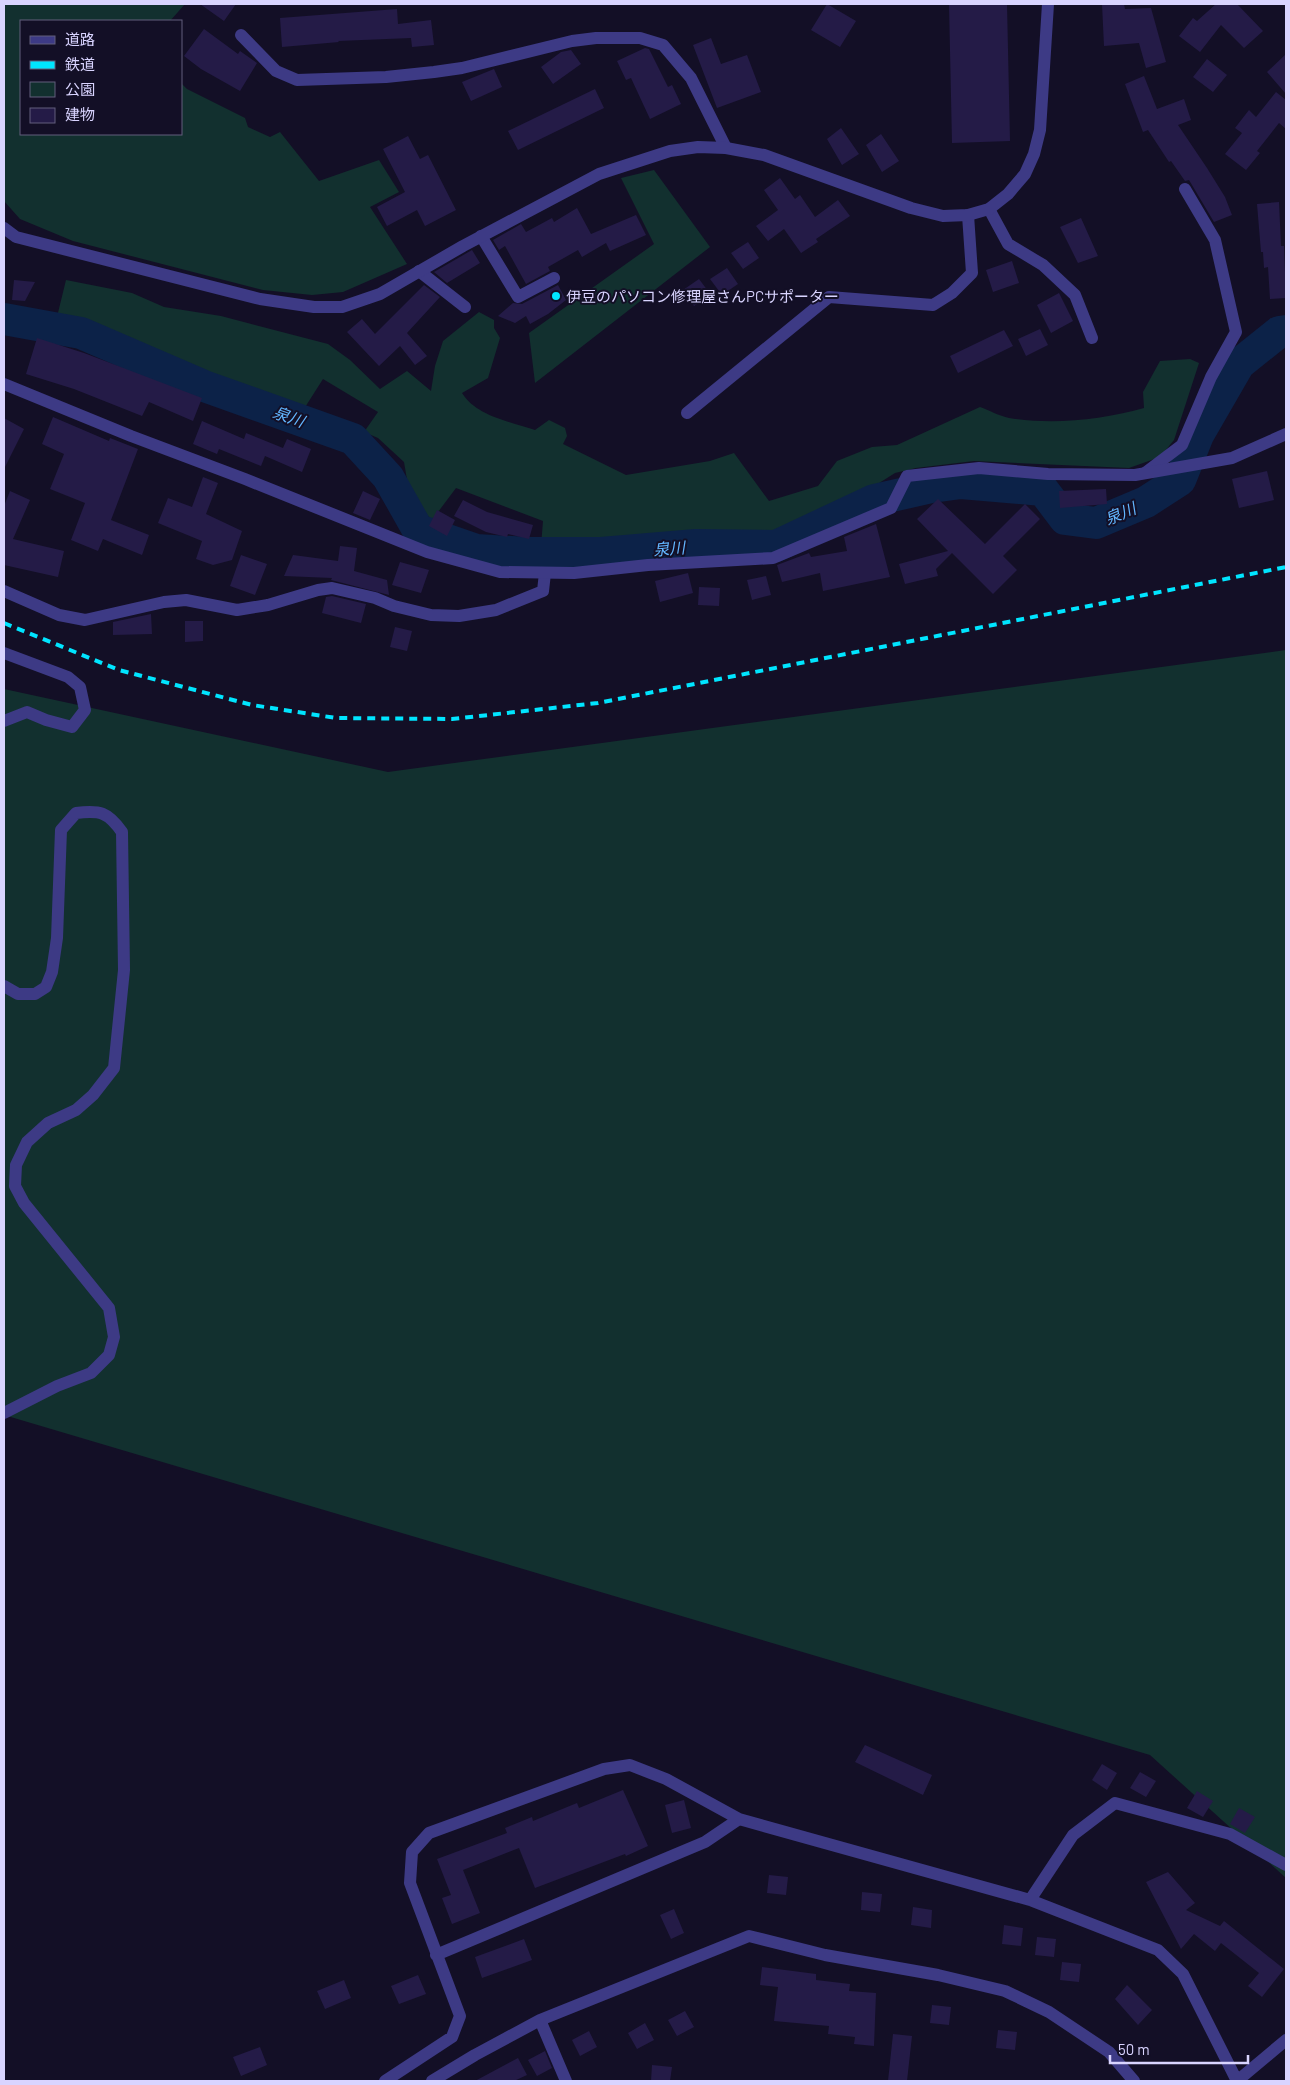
<svg xmlns="http://www.w3.org/2000/svg" width="1290" height="2085" viewBox="0 0 1290 2085" font-family="Barlow,'Noto Sans JP',sans-serif">
<style>
.green{fill:#12302f}
.lines{fill:none;stroke-linecap:round;stroke-linejoin:round}
.river{stroke:#0c2248;stroke-width:32}
.building{fill:#241b47}
.minor{stroke:#3d3a85;stroke-width:12}
.tertiary{stroke:#3d3a85;stroke-width:12}
.rail{stroke:#00e5ff;stroke-width:4;stroke-dasharray:8 6;stroke-linecap:butt}
.poi-dot{fill:#00e5ff;stroke:#130f26;stroke-width:2}
.labels{text-anchor:middle;dominant-baseline:central;stroke-width:4;stroke-linejoin:round;paint-order:stroke}
.poi-label{font-size:15px;fill:#d9d4ff;stroke:#130f26;text-anchor:start}
.water-label{font-size:16px;font-style:italic;fill:#62b6ff;stroke:#130f26}
</style>
<rect width="100%" height="100%" fill="#130f26"/>
<path class="green" d="M4 4H185L170 21H21V134H181V83L187 89 245 118 248 127 270 137 280 132 319 181 379 160 399 192 370 207 407 264 343 292 312 295 263 290 73 241 20 219 4 201Z
M654 170 710 247 535 383 529 333 654 244 621 178Z
M66 280 132 293 164 307 221 316 328 344 350 360 380 389 407 371 431 391 435 366 443 341 479 312 494 320V328L500 338 488 378 462 393C476 416 511 422 535 430L549 420 565 428 567 436 563 444 626 475 710 461 734 453 769 501 818 486 837 461 872 447 897 445 980 407C989 410 999 416 1009 418 1053 425 1101 420 1144 408L1143 392 1160 361 1190 359 1199 363 1174 440 1160 457 1129 468 974 461 916 468 895 473 835 511 775 539 541 546 543 521 456 488 432 520 410 497 404 462 378 438 364 432 378 412 323 379 302 412 168 362 89 328 56 321Z
M1286 650V1878L1150 1755 4 1415V689L388 772Z"/>
<g class="lines">
<path class="river" d="M4 319 81 333 204 386 353 439 388 477 418 530 476 550 528 553H601L696 545 776 546 874 500 932 487 961 483 1043 490 1065 519 1096 523 1146 502 1180 480 1198 435 1239 364 1279 332 1286 331"/>
</g>
<path class="building" d="M200 4H236L224 21Z
M827 4 856 21 840 47 811 30Z
M949 4H1007L1010 141 952 143Z
M1102 4H1124L1125 9 1151 8 1166 62 1146 68 1139 43 1104 46Z
M1216 4H1237L1263 31 1244 48 1221 25 1200 52 1179 36 1193 18 1197 21Z
M397 9 398 24 431 20 434 45 412 47 411 38 338 41 339 42 282 47 280 18Z
M204 29 238 54 240 51 257 63 240 91 201 69 184 56Z
M711 38 721 64 747 55 761 92 717 108 693 45Z
M645 48 649 49 668 87 672 85 681 104 650 119 631 78 626 80 617 61Z
M571 50 581 64 553 84 541 67 561 52Z
M1286 54V94L1267 72Z
M1207 59 1227 75 1213 92 1193 77Z
M494 69 502 87 471 101 462 82Z
M1144 76 1157 109 1184 99 1191 120 1178 125 1207 168 1225 197 1232 215 1214 222 1189 180 1185 181 1171 161 1169 162 1148 130 1143 132 1125 84Z
M595 89 604 108 518 150 508 131Z
M1276 92 1286 100V129L1279 123 1257 151 1260 153 1246 170 1225 154 1242 133 1235 128 1249 110 1256 117Z
M841 128 859 154 842 165 827 139Z
M881 134 899 161 882 172 866 145Z
M408 136 420 159 428 155 456 210 425 226 417 210 387 226 377 207 405 192 383 149Z
M780 178 795 199 800 195 815 217 838 200 850 216 816 239 818 242 801 253 784 229 768 241 756 226 778 210 764 190Z
M1279 202 1281 246H1284L1286 298 1270 299 1268 267 1264 268 1263 252H1261L1257 204Z
M577 208 591 234 636 215 646 235 610 251 606 243 582 257 578 250 548 267 550 271 526 284 505 246 499 250 493 240 521 224 526 232 552 218 554 222Z
M1081 218 1098 256 1078 263 1060 227Z
M748 242 759 258 743 269 731 253Z
M472 250 480 263 447 283 434 272Z
M1012 261 1019 283 993 292 986 270Z
M727 268 738 284 722 295 710 279Z
M699 279 711 295 694 306 683 290Z
M14 280 35 282 25 301 12 300Z
M424 285 440 297 407 333 427 356 415 365 400 346 379 366 347 332 362 319 375 334Z
M558 285 566 300 548 314 530 324 526 316 515 323 498 316 513 303 522 304Z
M1059 293 1073 321 1051 333 1037 305Z
M1040 329 1048 345 1026 356 1018 339Z
M1004 330 1013 346 958 373 950 356Z
M37 338 84 353 202 398 193 421 149 402 142 416 74 389 26 374Z
M53 417 109 441 110 438 138 449 111 520 149 535 142 555 103 539 98 551 71 540 85 503 50 489 64 454 42 444Z
M4 418 24 429 4 469Z
M202 421 244 439 246 433 283 448 287 439 311 449 302 472 265 456 261 466 219 449 217 454 193 444Z
M1267 471 1274 500 1239 508 1232 479Z
M203 477 218 483 206 514 242 531 232 560 213 565 196 559 202 541 158 523 168 498 192 507Z
M1106 489 1107 504 1060 508 1059 491Z
M10 491 30 500 13 539 64 551 58 577 4 565V506Z
M363 491 380 499 370 520 353 513Z
M938 499 985 544 1025 504 1040 519 1003 556 1017 570 993 594 952 553 936 569 938 576 905 584 899 564 948 551 917 519Z
M463 500 487 512 533 525 529 539 508 534 507 537 486 532 454 516Z
M437 510 455 520 447 536 429 526Z
M876 524 890 577 823 591 820 573 782 582 777 565 809 553 811 557 847 551 844 537Z
M340 546 357 548 354 571 387 580 389 595 331 580 332 578 284 576 293 555 338 561Z
M241 555 267 564 255 595 230 586Z
M400 562 429 570 421 593 392 585Z
M688 573 693 593 660 602 655 581Z
M766 576 771 595 752 600 747 580Z
M699 587 720 588 719 606 698 605Z
M332 596 366 604 361 623 322 613 326 597Z
M151 614 152 634 113 635V622Z
M185 621H203V641L185 642Z
M395 627 412 631 407 651 390 647Z
M865 1745 932 1775 923 1795 855 1762Z
M1102 1764 1117 1773 1107 1790 1092 1780Z
M1140 1772 1156 1781 1146 1797 1130 1788Z
M623 1790 648 1846 626 1856 625 1854 535 1888 519 1848 463 1870 480 1913 452 1924 442 1898 451 1895 437 1859 507 1833 505 1828 532 1817 533 1821 577 1803 579 1808Z
M1197 1791 1213 1801 1203 1817 1187 1808Z
M684 1800 691 1828 672 1833 665 1805Z
M1239 1808 1255 1817 1245 1833 1230 1824Z
M1168 1872 1195 1903 1186 1910 1220 1926 1224 1921 1284 1969 1262 1997 1248 1986 1259 1973 1221 1943 1215 1951 1194 1934 1181 1949 1146 1882Z
M769 1875 788 1877 786 1895 767 1893Z
M862 1892 882 1894 880 1912 861 1910Z
M913 1907 932 1910 931 1928 911 1925Z
M674 1909 684 1933 671 1939 660 1915Z
M1004 1925 1023 1928 1021 1946 1002 1944Z
M1037 1937 1056 1939 1054 1957 1035 1955Z
M524 1939 532 1960 482 1978 475 1957Z
M1062 1962 1081 1964 1079 1982 1060 1980Z
M762 1967 816 1974V1980L850 1984 849 1991 876 1993 874 2046 854 2044 855 2037 828 2034 829 2026 774 2021 778 1987 760 1985Z
M418 1975 426 1994 399 2004 391 1986Z
M344 1980 351 1998 325 2009 317 1991Z
M1127 1985 1152 2010 1138 2025 1115 1999Z
M932 2005 951 2007 949 2025 930 2023Z
M685 2011 694 2027 677 2036 668 2020Z
M645 2023 654 2040 637 2049 628 2033Z
M998 2030 1017 2032 1015 2050 996 2048Z
M589 2031 597 2047 580 2056 572 2040Z
M893 2034 912 2036 907 2081H888Z
M260 2047 267 2065 241 2076 233 2057Z
M545 2051 552 2068 537 2076 528 2060Z
M518 2058 527 2075 514 2081H475Z
M652 2065 672 2067 670 2081H651Z"/>
<g class="lines">
<path class="minor" d="M241 35 276 71 297 80 386 77 434 72 462 68 572 41 596 38H640L663 45 691 78 726 148
M989 209 1008 244 1043 265 1075 295 1092 338
M481 236 518 297 554 278
M419 271 465 307
M687 413 829 297 933 305 952 293 972 273 968 215
M1145 473 1182 445 1211 377 1236 332 1215 240 1185 189
M4 591 59 615 85 620 164 602 186 600 237 610 268 605 318 590 332 588 375 598 394 606 431 615 459 616 496 610 543 591 545 573
M1030 1900 1073 1835 1115 1803 1230 1834 1286 1865
M436 1955 705 1842 739 1819
M540 2020 566 2081
M385 2081 452 2037 460 2016 410 1883 412 1852 429 1833 604 1769 630 1765 666 1779 739 1819 1030 1900 1158 1950 1183 1974 1237 2081
M432 2081 475 2055 540 2020 749 1936 825 1955 938 1975 1005 1991 1049 2012 1109 2052 1134 2081
M1237 2081 1286 2040"/>
<path class="tertiary" d="M4 228 16 237 260 299 314 307H342L380 294 463 246 599 174 670 151 698 147 726 148 764 155 911 208 943 216 968 215 989 209 1008 194 1025 174 1034 154 1040 130 1048 4
M4 384 131 436 245 479 427 552 500 572 574 573 648 565 773 558 891 508 907 476 979 468 1048 474 1135 475 1232 458 1286 434
M4 653 68 677 80 687 85 710 72 727 46 720 27 712 4 721
M4 986 18 994H35L46 987 52 972 57 938 61 830 76 813C100 810 108 812 122 832L124 970 114 1068 93 1095 76 1110 48 1123 27 1142 16 1165 15 1186 24 1203 109 1308 114 1337 109 1355 91 1373 57 1386 4 1413"/>
<path class="rail" d="M4 623 119 670 252 705 336 718 452 719 598 703 1286 567"/>
</g>
<circle class="poi-dot" cx="556" cy="296" r="5"/>
<g class="labels">
<g class="poi-label">
<text x="566" y="296">伊豆のパソコン修理屋さんPCサポーター</text>
</g>
<g class="water-label">
<text transform="translate(289 416) rotate(20)">泉川</text>
<text transform="translate(1120 513) rotate(-23)">泉川</text>
<text transform="translate(669 548) rotate(-5)">泉川</text>
</g>
</g>
<rect width="1290" height="2085" fill="none" stroke="#d9d4ff" stroke-width="10"/>
<rect x="20" y="20" width="162" height="115" fill="#130f26" stroke="#625e7d"/>
<rect x="30" y="36" width="25" height="8" fill="#3d3a85" stroke="#625e7d"/>
<text x="65" y="45" font-size="15" fill="#d9d4ff">道路</text>
<rect x="30" y="61" width="25" height="8" fill="#00e5ff" stroke="#625e7d"/>
<text x="65" y="70" font-size="15" fill="#d9d4ff">鉄道</text>
<rect x="30" y="82" width="25" height="15" fill="#12302f" stroke="#625e7d"/>
<text x="65" y="95" font-size="15" fill="#d9d4ff">公園</text>
<rect x="30" y="108" width="25" height="15" fill="#241b47" stroke="#625e7d"/>
<text x="65" y="120" font-size="15" fill="#d9d4ff">建物</text>
<path d="M1110 2055v8h138v-8" fill="none" stroke="#d9d4ff" stroke-width="2.5"/>
<text x="1118" y="2055" font-size="15" fill="#d9d4ff" stroke="#130f26" stroke-width="4" paint-order="stroke">50 m</text>
</svg>
